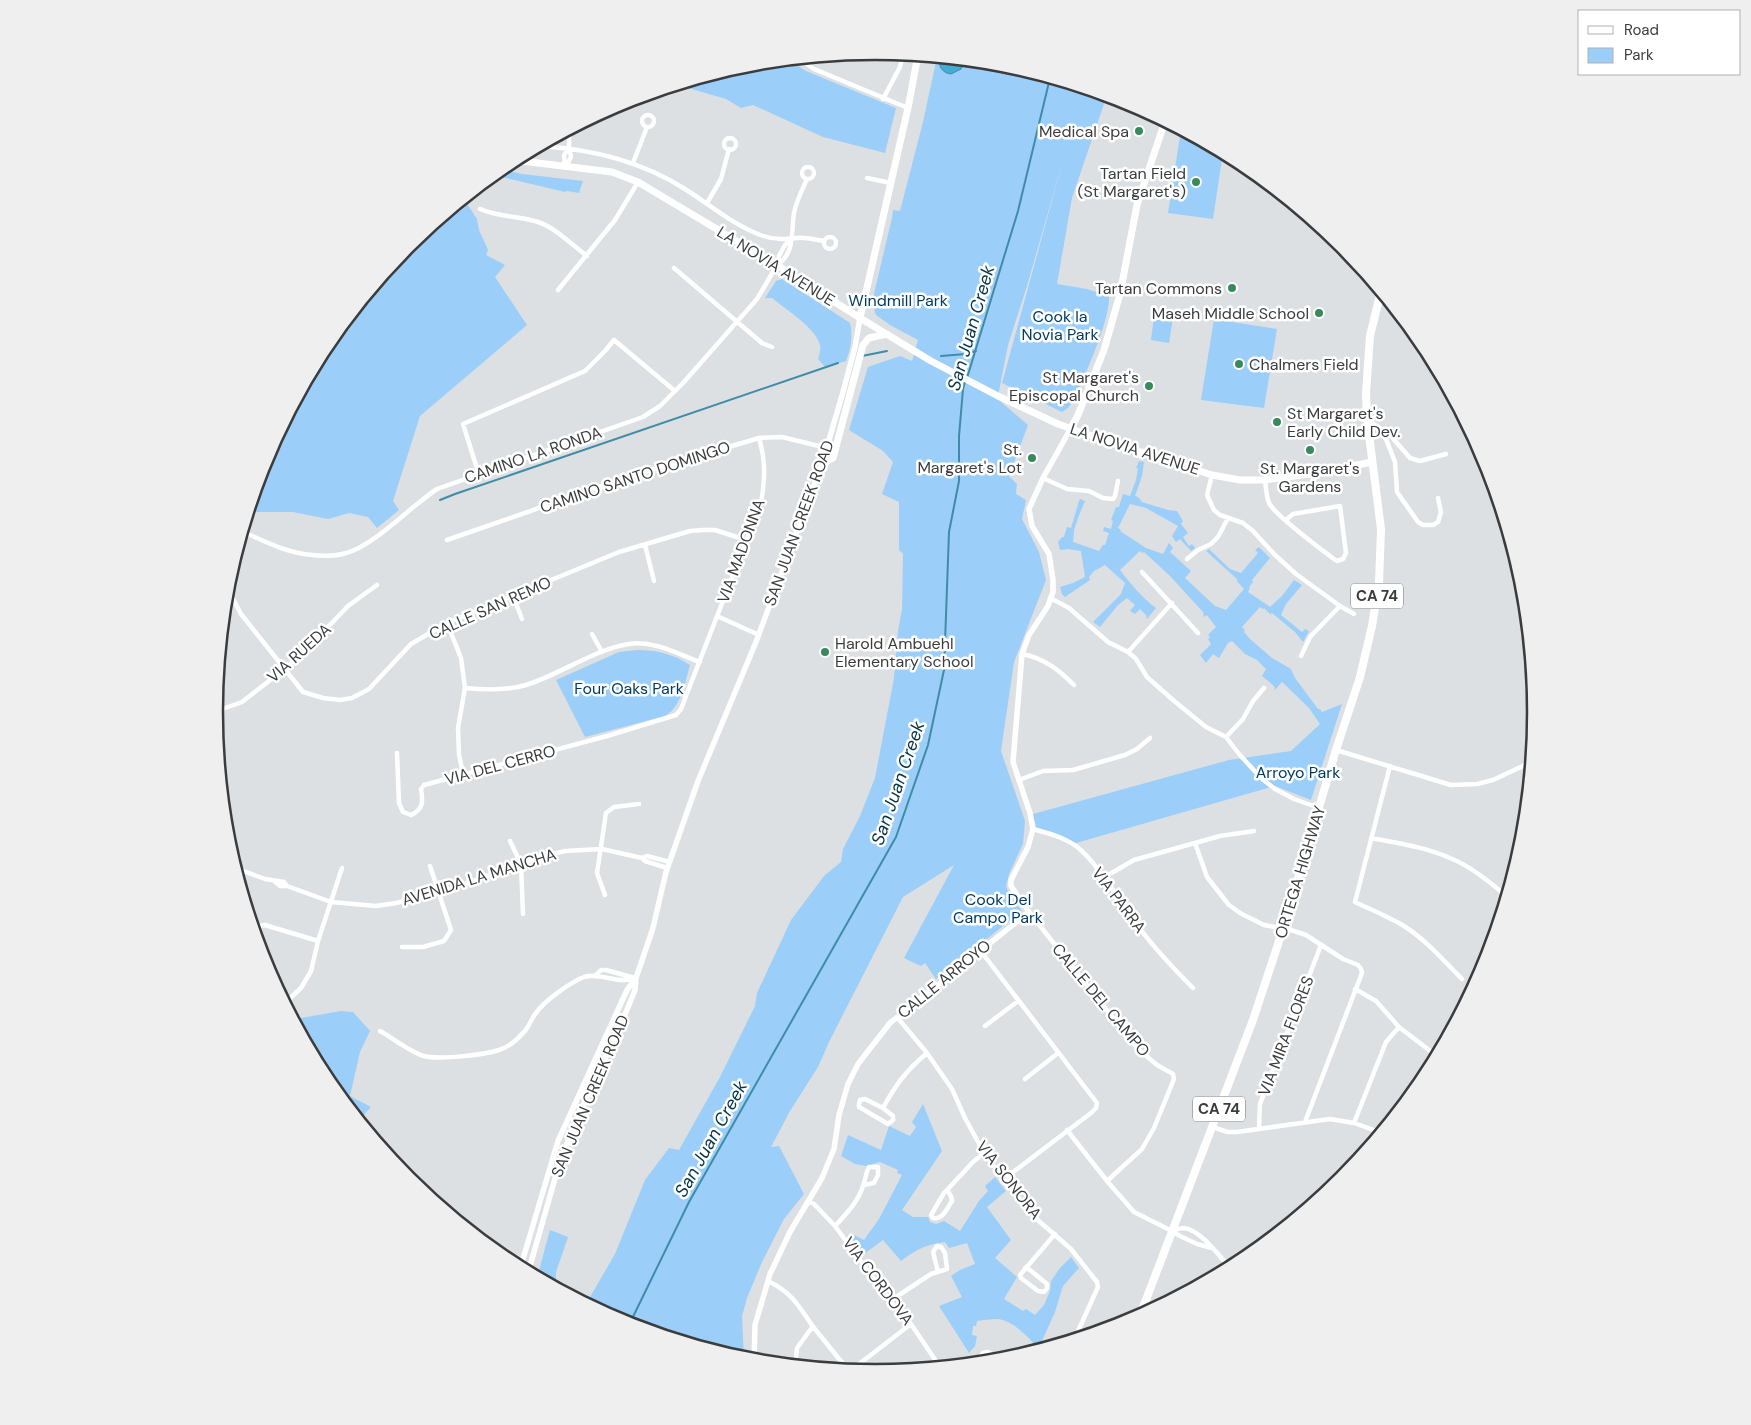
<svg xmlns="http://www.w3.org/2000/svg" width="1751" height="1425" viewBox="0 0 1751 1425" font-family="'DM Sans',sans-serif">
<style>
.green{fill:#9bcef9}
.water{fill:#42aed5;stroke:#408ca7}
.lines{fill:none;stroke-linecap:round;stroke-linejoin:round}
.stream{stroke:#408ca7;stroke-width:2}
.minor{stroke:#fff;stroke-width:4.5}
.tertiary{stroke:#fff;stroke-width:5.5}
.secondary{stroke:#fff;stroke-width:7}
.primary{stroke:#fff;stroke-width:8}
.poi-dot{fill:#398a5b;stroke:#fff;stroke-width:2}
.labels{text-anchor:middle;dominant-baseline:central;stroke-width:5;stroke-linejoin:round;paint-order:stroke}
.shield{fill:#fff;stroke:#767677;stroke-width:1}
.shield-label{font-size:15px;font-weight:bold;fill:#3b3c3d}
.poi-label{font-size:16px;fill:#3b3c3d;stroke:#fff;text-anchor:end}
.street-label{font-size:16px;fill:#3b3c3d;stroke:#fff}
.park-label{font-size:16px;fill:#003c62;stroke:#fff}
.water-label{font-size:18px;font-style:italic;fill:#033546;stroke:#fff}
.rim{fill:none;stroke:#3b3c3d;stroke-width:2.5}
</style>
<rect width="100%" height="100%" fill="#dce0e2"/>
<path class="green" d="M937 57 1005 64 1107 95 1072 198 1057 284 1087 289 1109 296C1110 322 1085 373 1075 399L1068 408 1062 412 1002 383 1063 160 1027 286 1008 345 998 396 1001 402 1028 425 1009 476 1017 484 1016 494 1026 500 1022 519 1039 552 1046 580 1014 662 1001 751 1025 821 1023 844 1009 874 1006 886 1009 894 1022 911 936 979 925 963 921 966 904 958 954 865 903 897 829 1042 818 1067 790 1111 771 1147 779 1146 804 1194 784 1219 762 1262 747 1298 742 1316 744 1360 622 1323 586 1304 615 1254 645 1180 669 1148 679 1150 720 1077 755 1006 757 993 791 920 824 876 841 862 843 849 860 816 875 778 894 678 898 631 902 609 903 554 899 550V502L882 494 893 462 883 451 849 430 868 367 900 356 912 361 918 340 890 325 876 315 872 302 892 218 893 210 900 211 923 122Z
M789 60 806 71 896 108 885 153 823 137 753 105 741 108 726 99 678 85 747 64Z
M1181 130 1223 152 1213 219 1168 213Z
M501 169 522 174 583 181 579 193 567 191 565 192 493 175Z
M464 199 477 219 479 230 488 250 486 255 505 265 495 277 527 325 420 416 393 501 399 510 377 528 368 517 349 513 328 519 293 512H249L265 459 326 345 408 245Z
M782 279 850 323C853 336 851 348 846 361L825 367 818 359C820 353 822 347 818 340 811 325 785 309 772 298H765L776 281Z
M1155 308 1174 311 1169 343 1151 340Z
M1214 319 1277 329 1264 408 1201 400Z
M1139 461 1144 462 1142 476 1135 496 1138 497 1142 502 1168 510 1177 511 1183 521 1181 524 1188 533 1183 537 1189 546 1192 544 1195 548 1191 551 1180 539 1176 542 1172 536 1178 526 1146 508 1130 504 1118 528 1121 530 1120 531 1146 548 1163 554 1169 543 1173 548 1170 552 1191 571 1185 578 1215 606 1226 610 1244 589 1237 581V579L1206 551 1209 549 1230 569 1241 573 1258 553 1255 550 1259 547 1270 558 1252 580 1253 582 1249 587 1250 588 1248 592 1270 607 1282 596 1294 580 1302 585 1286 604 1281 615 1302 632 1305 629 1309 631 1303 642 1295 632 1272 613 1270 614 1264 608 1263 609 1260 607 1242 627 1245 630 1244 632 1250 639 1272 658 1291 669 1295 678 1318 709H1320L1322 712 1342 704 1311 800 1275 786 1076 843 1036 827 1033 814 1229 760 1291 751 1320 724 1309 708 1282 682 1275 690 1274 686 1262 676 1266 669 1257 660 1245 654 1232 641 1228 643 1219 658 1213 654 1206 663 1200 655 1211 644 1208 639 1210 637 1208 635 1216 627 1207 615 1204 617 1203 612 1170 576 1144 552 1142 553 1140 551 1120 570C1130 583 1141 597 1156 608L1147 619 1146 618 1147 616 1140 609 1135 614 1130 611 1135 605 1127 598 1118 605 1100 627 1093 622 1121 594 1125 583 1105 565 1094 571 1089 577 1090 580 1065 597 1062 594 1060 587 1073 583 1085 577 1081 551 1068 549 1060 550 1058 542 1062 537H1064L1067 527 1071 528 1079 501 1080 499 1085 501 1078 518 1074 530 1073 542 1099 551 1103 545H1105L1109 533 1103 531 1104 527 1111 529 1113 521 1111 520 1116 507H1119L1123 494 1130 496 1136 480 1138 468H1136Z
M637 650C656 650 674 654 690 665 685 682 682 706 665 716L585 737 556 680 619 652Z
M341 1011 353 1012 370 1031 360 1052 350 1096 371 1107 359 1120 326 1080 294 1021 301 1018Z
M923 1104 942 1151 902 1210 913 1217H928L930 1222 936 1224 944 1221 960 1231 979 1201 988 1191 985 1186 995 1177 1006 1191 987 1207 1011 1240 995 1258 1017 1277 1004 1299 1023 1311 1026 1309 1035 1315 1044 1305 1050 1291 1051 1281 1060 1268 1071 1257 1079 1268 1063 1286 1055 1312 1042 1341 1052 1347 1042 1350 1039 1349C1029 1338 1013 1320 997 1319 990 1319 983 1320 977 1321L976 1326H973L972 1335 977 1336 975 1346 969 1353 939 1306 962 1297 951 1276 960 1270 975 1264 967 1243 949 1248 945 1242C925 1245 917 1249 901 1261L883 1240 864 1254 849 1236 852 1234 864 1240 879 1219 902 1175 897 1173 898 1170 880 1162 866 1166 855 1164 841 1156 848 1135 881 1150 889 1126 910 1136 916 1127 912 1122Z
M550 1230 568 1237 556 1272V1288L537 1278Z"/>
<path class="water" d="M940 58 966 60 961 69 951 74C942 73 938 66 940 58Z"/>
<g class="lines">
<path class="stream" d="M862 356 887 351
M941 356 966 354 976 351
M967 378 1018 211 1050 78
M440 500 455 494 838 363
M629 1325 689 1202 896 837 928 745 944 670 949 532 959 481V436L963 389 965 382"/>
<path class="minor" d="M799 59 814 69 908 108
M883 99 900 67 903 54
M642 121a6 6 0 1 1 12 0a6 6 0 1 1-12 0Z
M724 144a6 6 0 1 1 12 0a6 6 0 1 1-12 0Z
M540 146C592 149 641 161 685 189 710 205 735 226 763 236 775 240 786 239 797 238 806 237 816 240 824 241
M633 163 647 127
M565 166 564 155 569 148
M566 166 571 157 569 148V130
M802 173a6 6 0 1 1 12 0a6 6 0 1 1-12 0Z
M867 178 891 183
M707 203 721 179 729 149
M480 209C498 217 519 216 538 222 556 228 572 245 587 256
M824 243a6 6 0 1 1 12 0a6 6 0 1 1-12 0Z
M778 264C795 253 791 232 794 213 796 202 802 190 807 179
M674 268 762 343 772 347
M558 290 615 220 638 182
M1367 419 1390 435 1410 458 1420 461 1446 454
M1382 429 1395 462 1397 492 1418 522 1423 525H1433L1438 522 1441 512 1438 498
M479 475 463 424 585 371 605 351 614 340 675 391
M1212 475 1207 495 1214 510 1220 515 1243 523 1253 531 1275 555 1296 574 1340 606 1354 614
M1043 478 1067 489 1089 491 1103 498 1113 499 1115 496 1118 481
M1265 480C1266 487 1266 496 1269 503 1274 514 1322 550 1334 559L1337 561 1343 559 1346 553 1340 506 1293 514 1286 520
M243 532C262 540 283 551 304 554 317 556 333 557 346 553 374 546 411 506 437 489L643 417 660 406 683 383 757 299 777 265 779 256 785 245 790 240
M447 540 631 476 759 438 782 437 827 448
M645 545 654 581
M1187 559 1198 550 1211 544 1218 537 1228 518
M1142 572 1198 633
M230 573 231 595 241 614 303 692 323 698 340 700 352 698 369 689 411 644 447 623 619 552 690 531 703 530H715L746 540
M513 596 522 619
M1050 598 1069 608 1108 642 1128 652 1136 659 1147 677 1173 700 1206 727 1226 737 1239 754 1262 779 1275 789 1294 799 1319 808
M717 616 759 635
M447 623 461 658 465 688 458 728 459 754 463 774
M592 634 602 652
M1128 652 1172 603
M1022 654C1044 658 1059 670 1074 685
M1301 656 1310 637 1340 606
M465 688C485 690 506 691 526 685 559 675 595 649 629 644 653 640 678 654 700 662
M214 712 242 702 278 674 306 650 348 606 377 585
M1226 737 1243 719 1253 701 1264 688
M1336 750 1451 785 1477 784 1493 780 1529 763H1532
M397 753 399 803 403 812 411 815C424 809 423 801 421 789L424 785 607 736 676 715 681 709 761 503C765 479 766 462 759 438
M1390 766 1355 902C1372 910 1389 917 1404 926 1426 940 1444 961 1462 979
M1019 780 1043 771 1073 770 1125 755 1137 749 1150 738
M1033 829C1048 833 1063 837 1076 846 1096 861 1120 901 1135 922 1152 946 1172 967 1193 988
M1371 838C1397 843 1425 847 1450 858 1470 866 1487 880 1504 894
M510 841 521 864 523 914
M1195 843 1207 877 1229 905 1240 913 1264 925 1291 930 1306 935 1343 959 1358 965 1361 969 1362 973 1305 1122
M642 858 647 856 670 862
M235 868 265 879 284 882 287 886
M1103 878 1134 860 1220 836 1254 831
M274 881 280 886H287L331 902 376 906 396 903 439 893 541 857 565 851 602 849 642 858 645 861 667 868
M605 895 597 873 606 813 614 807 639 804
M1029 912 1137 1048 1157 1065 1173 1074 1174 1079 1154 1128 1142 1149 1107 1181
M253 927 265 925 318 941
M402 947H423L444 941 451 930 430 866
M980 950 1097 1103 1096 1108 1091 1113 1004 1179
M595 976 601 970H606L635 978
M1355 989 1376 1001 1399 1027 1438 1057
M285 1003 301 988 311 971 318 941 342 868
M897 1017 927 1053 952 1089 965 1118 984 1153 1032 1215 1071 1249 1097 1282 1098 1287 1074 1340
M985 1026 1018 1001
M380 1031C393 1038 410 1052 424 1056 439 1060 483 1055 499 1050 509 1047 517 1040 524 1032 529 1027 531 1019 536 1013 544 1001 571 982 584 977 601 972 618 985 636 978
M1025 1079 1058 1053
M1423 1082 1435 1055
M883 1108 893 1116V1120L888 1124 859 1107V1104L860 1100 865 1099 883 1108C896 1084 906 1071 927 1053
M1354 1123 1386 1042 1399 1027
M1212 1127 1228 1132H1237L1330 1119 1354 1123 1382 1133
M1259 1129 1260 1104 1321 945
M1067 1130 1107 1181 1134 1212 1172 1231 1180 1236 1197 1244 1212 1248
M947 1190 951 1196 952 1201C947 1208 943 1220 933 1218L931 1215 944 1193 947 1190 973 1162 984 1153
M809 1202 814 1204 835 1226 890 1301 911 1324 940 1367
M835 1226C846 1214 858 1202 863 1186 866 1179 865 1174 869 1167H878V1175L874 1183 864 1185
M1172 1231C1175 1230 1180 1228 1184 1228 1201 1230 1220 1257 1231 1269
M1025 1268 1030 1270 1047 1284V1288L1044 1292 1038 1291 1021 1278 1020 1275 1055 1234
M768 1281C793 1293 799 1307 814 1328 826 1342 837 1357 849 1371
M890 1301 931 1274 947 1269 945 1253 941 1247 937 1246 933 1252 938 1272
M975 1364 983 1353 988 1352 1003 1361
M795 1366 797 1348 813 1326
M850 1371 911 1324"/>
<path class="tertiary" d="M520 1269 558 1141 627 990 636 978
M528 1273 558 1168 574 1125 622 1022 635 990 636 978 653 928 666 872 698 781 756 642 822 464 843 392 855 347 860 318
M754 1362 755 1325 770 1274 790 1232 822 1178 834 1149 839 1115 848 1084 858 1064 890 1023 1029 912 1011 886V880L1028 847 1033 829 1030 813 1013 762 1022 654 1029 635 1048 606 1053 592V580L1049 554 1032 526 1029 509 1043 478 1071 428"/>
<path class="secondary" d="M513 160 612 172 638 182 777 265 860 318 931 361 998 396 1058 424 1083 433 1212 475 1240 480H1265L1317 473 1372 462
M860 318 908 108 918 55
M1071 428 1078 415 1104 350 1120 294 1137 205 1165 121
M822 464 833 458 863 345 869 338 887 334"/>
<path class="primary" d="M1139 1318 1253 1020 1283 929 1336 750 1360 677 1372 626 1379 583 1381 529 1367 419 1366 393 1370 336 1381 291"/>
</g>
<g class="poi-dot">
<circle cx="1139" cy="131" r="5"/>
<circle cx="1196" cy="182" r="5"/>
<circle cx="1232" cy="288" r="5"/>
<circle cx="1319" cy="313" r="5"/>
<circle cx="1239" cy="364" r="5"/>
<circle cx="1149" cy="386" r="5"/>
<circle cx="1277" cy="422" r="5"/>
<circle cx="1310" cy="450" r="5"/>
<circle cx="1032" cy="458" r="5"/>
<circle cx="825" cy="652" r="5"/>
</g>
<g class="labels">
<g class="shield">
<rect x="1351" y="583.5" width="52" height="25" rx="4"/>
<rect x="1193" y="1096.5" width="52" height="25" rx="4"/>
</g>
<g class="shield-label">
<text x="1377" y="596">CA 74</text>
<text x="1219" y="1109">CA 74</text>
</g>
<g class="poi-label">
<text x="1129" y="131">Medical Spa</text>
<text x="1186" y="173">Tartan Field<tspan x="1186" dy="18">(St Margaret's)</tspan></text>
<text x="1222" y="288">Tartan Commons</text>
<text x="1309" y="313">Maseh Middle School</text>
<text x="1249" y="364" text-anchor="start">Chalmers Field</text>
<text x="1139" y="377">St Margaret's<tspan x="1139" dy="18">Episcopal Church</tspan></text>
<text x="1287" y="413" text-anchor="start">St Margaret's<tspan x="1287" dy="18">Early Child Dev.</tspan></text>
<text x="1022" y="449">St.<tspan x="1022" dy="18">Margaret's Lot</tspan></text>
<text x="1310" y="468" text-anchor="middle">St. Margaret's<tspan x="1310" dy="18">Gardens</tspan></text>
<text x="835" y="643" text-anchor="start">Harold Ambuehl<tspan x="835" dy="18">Elementary School</tspan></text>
</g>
<g class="street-label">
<text transform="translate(776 266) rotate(32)">LA NOVIA AVENUE</text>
<text transform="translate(1135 449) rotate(18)">LA NOVIA AVENUE</text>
<text transform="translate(533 455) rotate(-19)">CAMINO LA RONDA</text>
<text transform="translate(635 477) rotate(-18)">CAMINO SANTO DOMINGO</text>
<text transform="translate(799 523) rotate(-70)">SAN JUAN CREEK ROAD</text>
<text transform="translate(741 551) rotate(-70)">VIA MADONNA</text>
<text transform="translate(490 608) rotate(-24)">CALLE SAN REMO</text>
<text transform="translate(299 653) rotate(-42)">VIA RUEDA</text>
<text transform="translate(500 765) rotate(-15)">VIA DEL CERRO</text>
<text transform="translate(1300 872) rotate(-73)">ORTEGA HIGHWAY</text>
<text transform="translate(479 877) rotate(-17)">AVENIDA LA MANCHA</text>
<text transform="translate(1119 900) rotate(53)">VIA PARRA</text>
<text transform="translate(944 979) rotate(-39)">CALLE ARROYO</text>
<text transform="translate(1101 1000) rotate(50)">CALLE DEL CAMPO</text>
<text transform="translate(1286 1036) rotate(-69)">VIA MIRA FLORES</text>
<text transform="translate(590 1096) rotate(-67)">SAN JUAN CREEK ROAD</text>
<text transform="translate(1009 1180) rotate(52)">VIA SONORA</text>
<text transform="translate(878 1281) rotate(53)">VIA CORDOVA</text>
</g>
<g class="park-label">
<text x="898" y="300">Windmill Park</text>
<text x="1060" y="316">Cook la<tspan x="1060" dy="18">Novia Park</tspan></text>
<text x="629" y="688">Four Oaks Park</text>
<text x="1298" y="772">Arroyo Park</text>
<text x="998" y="899">Cook Del<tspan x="998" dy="18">Campo Park</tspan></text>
</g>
<g class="water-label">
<text transform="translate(971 328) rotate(-74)">San Juan Creek</text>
<text transform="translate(898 783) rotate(-71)">San Juan Creek</text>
<text transform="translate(711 1139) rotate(-61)">San Juan Creek</text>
</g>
</g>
<path d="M0 0H1751V1425H0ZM223 712a652 652 0 1 1 1304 0a652 652 0 1 1-1304 0Z" fill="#efefef" fill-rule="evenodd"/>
<path class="rim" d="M223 712a652 652 0 1 1 1304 0a652 652 0 1 1-1304 0Z"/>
<rect x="1578" y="10" width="162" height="65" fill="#ffffff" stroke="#b1b1b1"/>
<rect x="1588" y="26" width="25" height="8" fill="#ffffff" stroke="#b1b1b1"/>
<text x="1624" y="35" font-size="15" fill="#3b3c3d">Road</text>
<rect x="1588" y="48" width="25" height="15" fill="#9bcef9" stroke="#b1b1b1"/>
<text x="1624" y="60" font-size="15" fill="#3b3c3d">Park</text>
</svg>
